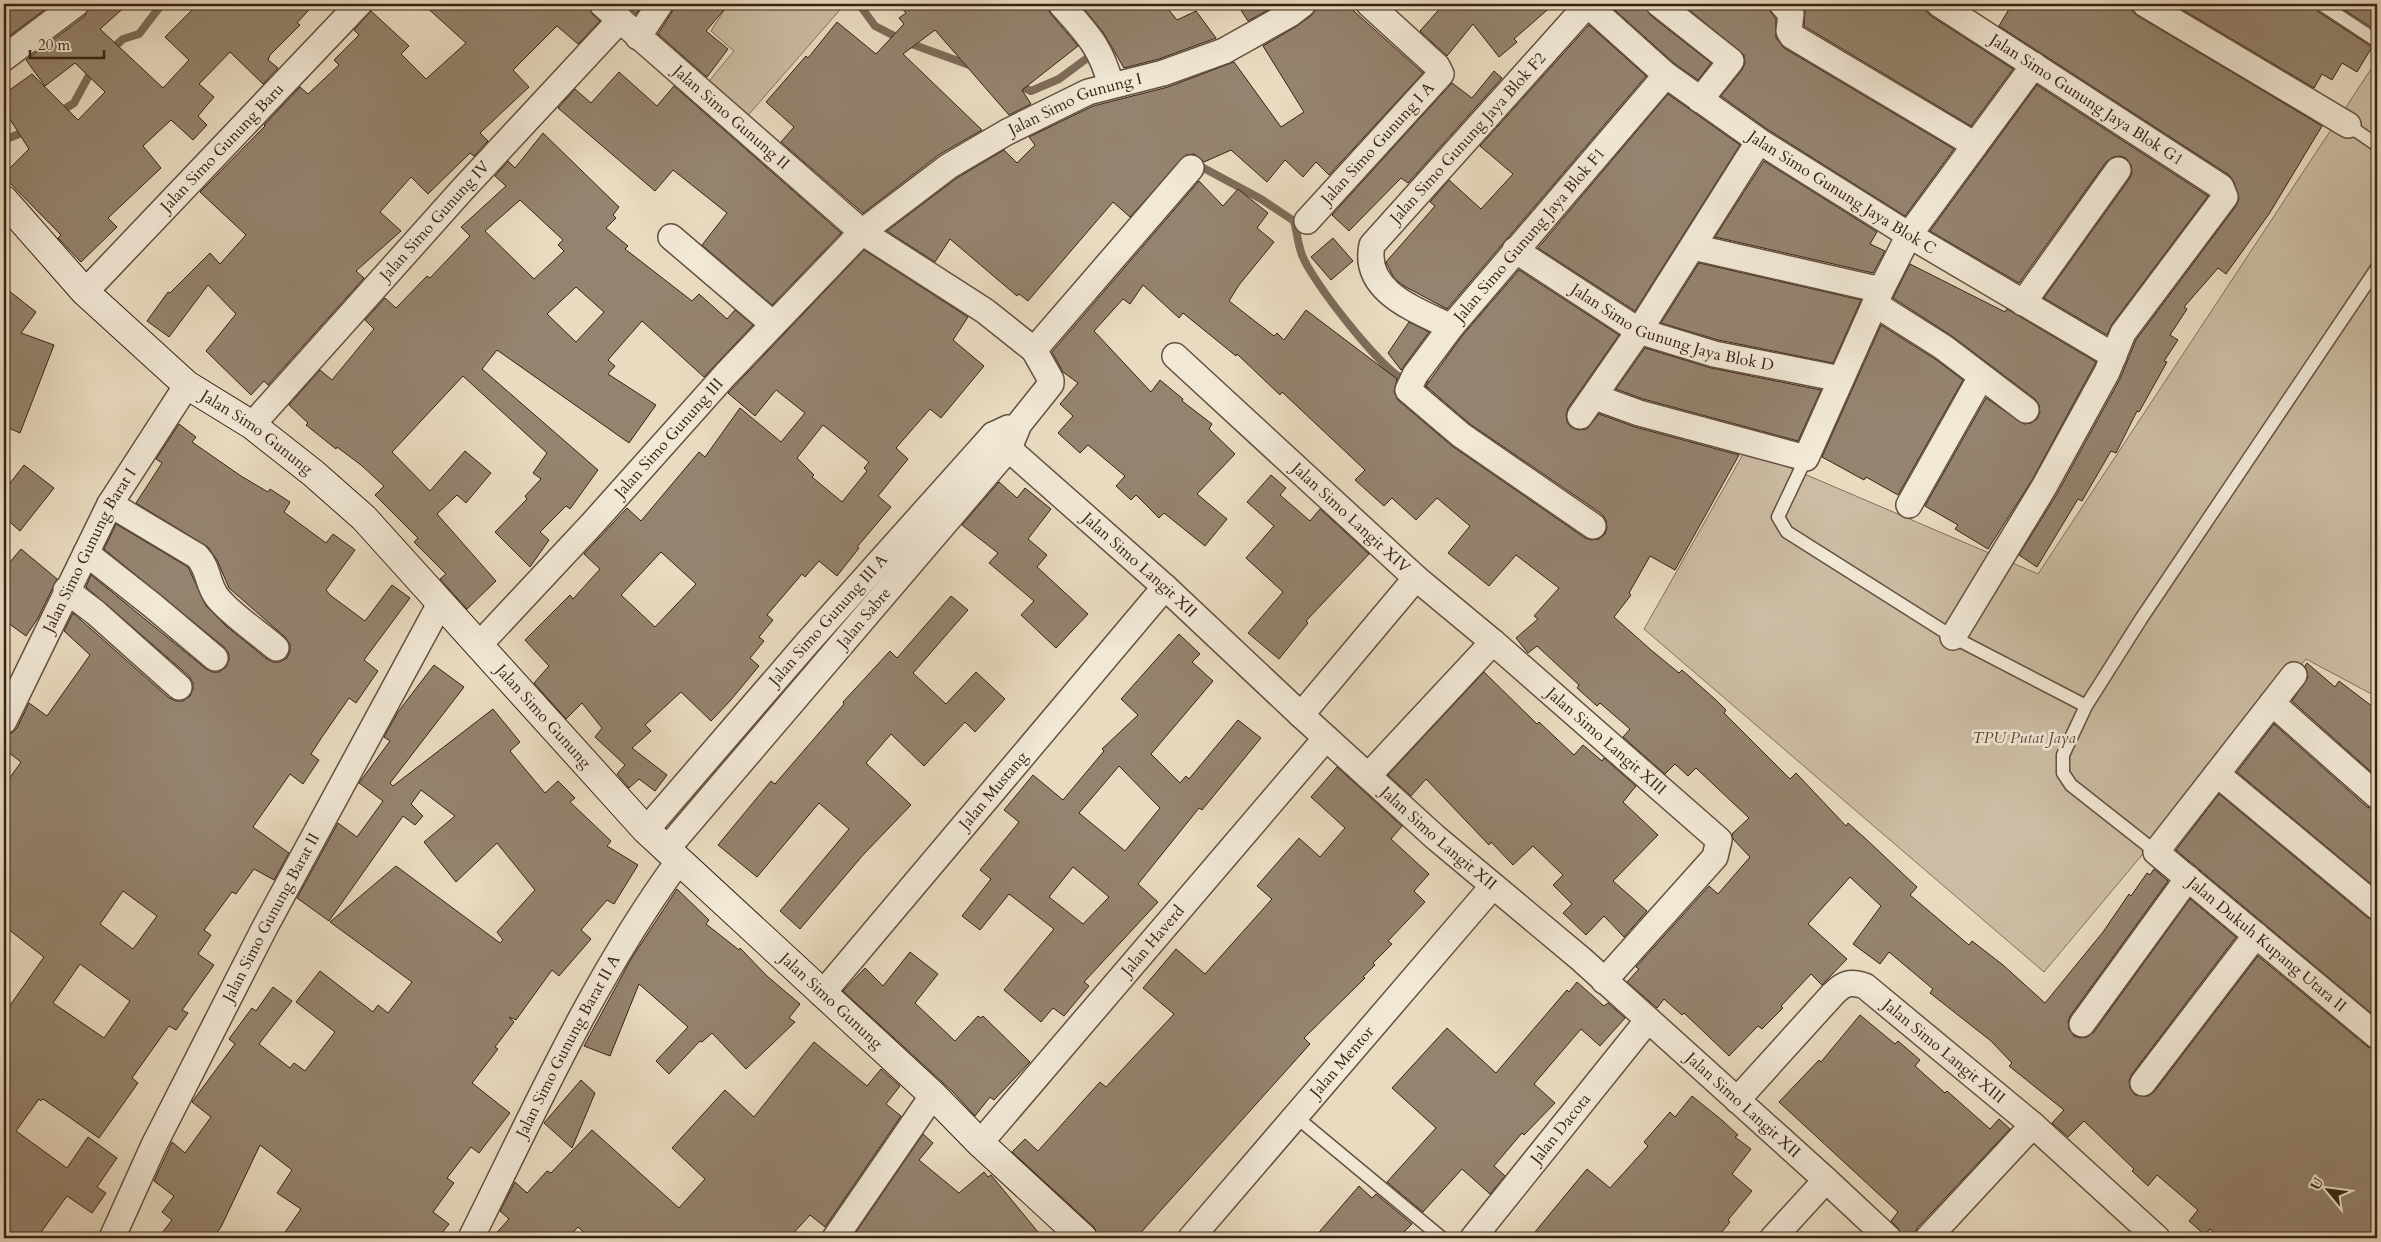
<svg xmlns="http://www.w3.org/2000/svg" width="2381" height="1242" viewBox="0 0 2381 1242" font-family="Cardo,serif">
<style>
.green{fill:#cbbca3;stroke:#81705c}
.lines{fill:none;stroke-linecap:round;stroke-linejoin:round}
.stream{stroke:#7d6c59;stroke-width:8}
.building{fill:#94836e;stroke:#372315;fill-rule:evenodd}
.lane-casing{stroke:#645140;stroke-width:15}
.street-casing{stroke:#645140;stroke-width:28}
.secondary-casing{stroke:#372315;stroke-width:30}
.lane{stroke:#f1e8d6;stroke-width:12}
.street{stroke:#f1e8d6;stroke-width:25}
.secondary{stroke:#f1e8d6;stroke-width:28}
.labels{text-anchor:middle;dominant-baseline:central;stroke-width:5;stroke-linejoin:round;paint-order:stroke}
.street-label{font-size:16px;fill:#372315;stroke:#f1e8d6}
.park-label{font-size:16px;font-style:italic;fill:#5c4938;stroke:#f1e8d6}
</style>
<rect width="100%" height="100%" fill="#e9dbc0"/>
<filter id="stains"><feTurbulence type="fractalNoise" baseFrequency=".004" numOctaves="4"/><feColorMatrix values="0 0 0 0 .2 0 0 0 0 .09 0 0 0 0 .02 0 0 0 .5 -.17"/></filter>
<radialGradient id="worn" r=".72"><stop offset=".6" stop-color="#630" stop-opacity="0"/><stop offset="1" stop-color="#630" stop-opacity=".3"/></radialGradient>
<path class="green" d="M728 4H845L743 121 705 86 734 51 711 31Z
M2377 60V697L2306 659 2044 972 1644 629 1746 449 2038 574Z"/>
<g class="lines">
<path class="stream" d="M859 4 875 26 906 42 972 66
M110 51 123 39 139 34 162 4
M1015 84 1031 91 1059 79 1090 56 1095 58
M58 113 74 103 93 68
M4 140 29 130
M1183 147 1198 165 1261 199 1294 221C1297 232 1298 245 1302 255 1311 280 1380 368 1403 379 1408 381 1431 385 1437 386"/>
</g>
<path class="building" d="M4 4H52L8 37 4 31Z
M90 4H128L100 29 163 88 189 60 165 37 198 4H314L297 23 300 25 270 55 268 60 278 68 263 84 230 52 199 84 214 97 198 116 207 125 193 140 171 120 143 146 161 168 108 218 117 227 81 262 58 238 61 235 4 177V174L29 149 4 110V94L32 74 78 120 105 92 75 63 45 86 26 60 85 16Z
M423 4H588L592 14 600 21 578 44 557 26 513 70 529 87 480 133 488 141 474 156 470 153 428 194 411 177 380 212 401 231 356 271 364 278 268 385 264 381 251 395 206 351 236 314 208 285 169 337 147 321 168 292 170 293 210 253 220 264 246 235 200 192 265 126 264 125 300 87 308 94 339 65 334 60 359 35 354 30 371 11 409 46 401 54 426 79 466 43Z
M624 4H643L636 14Z
M674 4H729L706 31 728 49 707 77 658 34 672 12Z
M898 4H1047L1050 13 1078 46 1022 90 1031 104 1009 115 935 30 903 54 982 130 940 154 863 213 781 142 794 127 766 102 806 56 808 58 837 22 876 54 904 24 899 18 906 13Z
M1080 4H1164L1177 20 1196 11 1216 38 1159 59 1124 68 1103 32Z
M1237 4H1279L1248 21Z
M1317 4H1346L1423 73 1329 175 1316 162 1303 177 1285 160 1267 182 1231 150 1204 162 1194 154 1186 155 1130 217 1113 202 1028 301 1019 294 1017 296 950 239 935 262 887 231 957 178 1004 150 1017 163 1035 145 1029 137 1093 106 1168 87 1234 62 1281 127 1304 112 1263 46 1297 26 1312 15Z
M1444 4H1554L1514 39 1517 42 1499 57 1473 24 1447 56 1420 31Z
M1608 4H1645L1650 15 1711 63 1698 80 1675 64Z
M1682 4H1768L1771 13 1776 19V38L1784 48 1954 149 1905 216 1767 129 1721 96 1742 70 1745 63 1744 55Z
M1801 4H1918L1931 16 2013 69 1971 126 1804 26 1805 10Z
M2012 4H2131L2132 11 2138 16 2322 126 2269 214 2226 274 2218 268 2184 307 2187 309 2170 335 2178 340 2164 361 2167 362 2139 412 2137 411 2116 453 2111 451 2082 501 2078 499 2037 567 2019 555 2057 494 2120 379 2136 340 2236 206 2239 198 2234 182 2229 175 1999 26Z
M2173 4H2313L2317 11 2372 47 2357 72 2342 63 2332 80 2322 74 2314 88Z
M2335 4H2377V31Z
M1589 25 1646 76 1447 309 1404 286 1394 278 1386 262 1435 206 1430 202 1449 180 1481 209 1513 174 1480 146Z
M1494 71 1502 78 1408 183 1401 178 1349 231 1332 215 1452 83 1472 98Z
M619 72 657 106 674 86 841 233 772 305 702 245 727 213 673 170 655 191 558 108 575 89 591 103Z
M2037 85 2208 196 2112 324 2107 335 2044 298 2130 178 2132 172 2131 165 2126 158 2120 156 2113 157 2106 162 2019 283 1930 231Z
M1668 94 1740 145 1635 311 1538 248Z
M543 133 619 207 613 215 616 218 606 228 628 246 625 249 692 301 699 294 727 319 735 310 753 325 704 377 642 321 608 360 615 366 608 374 656 405 629 443 497 350 482 369 598 470 570 509 566 506 540 532 549 540 530 567 495 532 527 499 525 496 541 479 533 473 547 453 463 376 392 452 430 491 465 451 491 473 466 503 457 495 437 514 496 581 467 609 440 579 446 574 414 542 418 538 375 495 384 486 361 465 337 447 336 449 306 425 308 423 289 405 320 370 332 380 374 329 365 320 385 298 396 308 427 276 430 278 470 236 461 227 506 186 495 176 508 161 515 168ZM520 200 563 240 558 245 564 251 534 279 485 231ZM576 287 604 312 576 342 547 314Z
M1764 161 1877 232 1870 244 1885 251 1873 273 1715 237Z
M1199 181 1223 206 1238 189 1268 213 1257 228 1274 242 1239 285 1229 301 1274 336 1277 333 1284 340 1306 310 1397 379 1394 392 1398 400 1452 446 1585 538 1591 540 1599 539 1605 534 1607 528 1606 520 1602 514 1470 424 1426 386 1462 336 1519 270 1619 335 1568 408 1566 415 1567 422 1571 427 1578 430 1587 429 1599 414 1635 427 1739 455 1675 570 1650 556 1629 593 1631 595 1614 617 1651 650 1679 673 1682 670 1716 700 1726 710 1724 713 1790 779 1796 773 1846 826 1848 823 1867 840 1917 887 1910 895 1969 945 1972 941 2003 965 2045 1003 2103 932 2129 894 2131 896 2147 873 2150 875 2154 869 2168 881 2070 1016 2068 1022 2069 1029 2074 1036 2080 1038 2087 1037 2094 1032 2190 899 2236 937 2132 1074 2129 1081 2130 1088 2135 1095 2148 1096 2154 1092 2258 956 2368 1047 2377 1050V1238H2221L2210 1229 2205 1235 2189 1221 2198 1210 2157 1175 2148 1186 2132 1171 2134 1169 2084 1121 2068 1137 2052 1123 2064 1110 2009 1066 2012 1063 1991 1041 1930 993 1933 989 1889 952 1880 964 1853 944 1881 906 1850 877 1808 924 1847 959 1822 985 1811 974 1781 1006 1783 1008 1762 1029 1758 1026 1729 1056 1684 1013 1682 1015 1664 999 1657 1008 1627 982 1639 969 1636 967 1709 886 1718 894 1750 857 1733 839 1732 834 1749 818 1696 768 1688 776 1675 764 1665 774 1623 737 1630 729 1600 703 1597 706 1577 688 1579 685 1537 646 1528 653 1516 638 1538 619 1534 616 1559 588 1516 555 1489 586 1448 553 1470 526 1437 498 1416 520 1392 498 1384 506 1355 480 1365 470 1282 392 1280 395 1237 354 1236 356 1183 313 1179 318 1143 285 1130 304 1123 299 1094 331 1151 392 1160 380 1183 399 1182 401 1212 424 1209 429 1235 454 1197 494 1227 519 1205 546 1164 513 1159 518 1136 495 1131 500 1116 486 1125 476 1088 445 1080 453 1058 433 1073 416 1060 404 1078 383 1063 372 1052 352Z
M1333 238 1353 261 1331 280 1311 257Z
M864 250 968 317 953 340 984 366 941 418 930 409 896 448 908 459 878 496 891 507 857 547 859 548 837 576 819 561 805 577 802 574 767 615 773 620 759 637 764 641 750 658 759 666 730 701 711 721 681 692 645 725 651 731 632 748 667 775 655 791 639 779 629 788 617 774 625 765 595 737 602 728 582 703 566 719 534 683 549 666 525 640 570 595 573 599 600 569 584 554 627 508 641 521 699 452 705 457 740 408 781 442 805 413 776 390 755 416 728 393ZM823 425 869 462 864 468 867 471 842 502 812 477 814 475 797 458ZM661 552 696 584 655 627 621 595Z
M1699 263 1861 300 1833 363 1718 340 1661 323Z
M1910 264 2005 312 2007 309 2096 362 2032 480 1988 549 1955 529 1958 525 1925 506 1986 398 2024 424 2031 423 2037 419 2040 412 2039 405 2035 399 1952 336 1893 298Z
M4 287 36 312 21 333 54 345 20 433 4 426Z
M1409 322 1429 332 1401 370 1388 353Z
M1881 325 1935 359 1963 380 1898 495 1866 477 1864 480 1822 457Z
M1645 348 1711 368 1821 390 1798 441 1643 399 1616 389Z
M179 424 196 437 192 442 241 476 268 492 270 489 290 502 284 512 326 543 333 534 355 550 326 590 330 595 365 621 392 585 410 598 364 660 378 671 356 703 349 698 322 737 311 754 319 760 303 784 290 774 253 827 289 853 274 880 254 869 236 894 232 892 204 930 211 935 198 954 214 965 182 1010 188 1013 176 1030 169 1026 132 1078 138 1083 99 1138 43 1099 41 1101 39 1099 16 1131 67 1168 88 1137 117 1158 97 1187 106 1193 92 1213 67 1196 37 1238H4V1014L44 957 4 926V786L21 762 4 749V735L12 733 17 728 29 703 47 716 90 655 64 631 73 613 169 698 176 701H183L190 696 193 689V683L189 676 86 587 91 575 206 669 212 672H219L226 667 229 660V654L224 647 104 549 116 524 188 567 206 606 227 627 267 659 273 662H280L287 658 290 651V644L285 637 229 588 217 560 208 547 136 503 162 463 156 459ZM123 891 157 916 133 949 100 924ZM80 964 130 1001 104 1038 53 1003Z
M24 465 54 488 20 531 4 517V491Z
M1271 475 1286 488 1280 495 1310 521 1320 509 1369 554 1306 621 1308 623 1279 659 1248 633 1283 592 1246 558 1274 526 1247 502Z
M999 482 1017 498 1025 488 1051 509 1028 539 1047 555 1037 567 1088 614 1056 648 1021 615 1034 601 989 563 998 553 962 525Z
M21 549 57 579 38 618 26 636 4 620V569Z
M951 596 968 610 913 673 946 704 976 672 1005 699 975 732 965 722 924 766 891 734 866 763 911 805 863 855 800 929 780 911 849 829 819 803 757 877 718 845 771 781 775 784 844 704 843 702 890 651 897 658Z
M1179 634 1200 654 1192 662 1213 681 1151 754 1180 783 1186 776 1189 779 1238 720 1261 738 1202 810 1199 808 1138 884 1158 902 1084 982 1089 986 1064 1016 1053 1008 1041 1022 1004 990 1054 929 1009 894 980 930 962 916 991 879 980 870 1019 822 1004 810 1033 775 1063 800 1104 751 1102 749 1138 715 1121 699ZM1119 766 1160 808 1125 851 1079 813ZM1073 867 1109 897 1083 924 1049 897Z
M2307 663 2335 687 2339 681 2377 710V777L2292 701 2308 677 2305 666Z
M434 665 464 687 390 783 393 786 493 709 520 742 510 751 545 793 558 781 575 798 570 802 611 841 607 846 638 865 614 904 607 900 581 930 591 939 559 976 552 970 516 1020 509 1017 514 1022 495 1047 498 1049 472 1083 510 1113 479 1153 471 1147 447 1178 454 1183 433 1212 449 1224 438 1238H281L301 1209 277 1193 292 1170 260 1145 221 1227 213 1238H158L172 1220 162 1212 174 1196 154 1181 172 1142 185 1153 211 1117 192 1102 235 1044 229 1039 252 1008 256 1011 273 987 292 1001 259 1044 290 1068 294 1063 305 1071 335 1032 296 1002 320 971 373 1012 378 1005 388 1013 412 982 330 922 396 866 500 943 503 940 497 932 535 890 497 843 456 882 424 842 455 816 421 790 411 804 423 816 415 825 403 816 329 921 297 898 338 823 357 837 383 801 359 783 390 741 384 737 398 712Z
M1484 672 1537 724 1539 722 1574 755 1583 745 1602 761 1604 758 1636 786 1623 802 1658 835 1613 881 1647 911 1624 937 1604 916 1586 935 1563 913 1572 904 1553 885 1563 875 1533 846 1513 865 1491 842 1489 845 1426 779 1411 796 1388 775Z
M2274 724 2367 807 2377 810V889L2237 772Z
M1337 767 1402 826 1391 839 1429 874 1414 891 1425 902 1388 941 1392 944 1373 963 1375 965 1363 977 1365 978 1304 1038 1310 1044 1136 1238H1098L1094 1227 1012 1152 1025 1139 1038 1151 1100 1082 1106 1087 1174 1014 1143 988 1176 949 1205 974 1272 899 1257 886 1299 838 1320 857 1345 828 1311 797Z
M2219 794 2368 918 2377 921V1018L2176 850Z
M677 889 709 920 706 924 739 950 740 948 767 976 800 1004 789 1018 795 1022 746 1069 712 1033 702 1042 700 1041 669 1074 656 1061 688 1027 639 984 610 1056 584 1046 631 959Z
M910 952 938 974 915 1003 955 1041 978 1016 981 1018 983 1016 1030 1062 994 1100 990 1097 975 1116 953 1092 843 991 865 968 883 986Z
M1577 982 1604 1006 1608 1003 1625 1018 1600 1046 1581 1029 1534 1084 1555 1103 1524 1135 1522 1133 1494 1166 1505 1176 1490 1194 1462 1169 1423 1212 1387 1182 1436 1128 1392 1088 1447 1028 1496 1073 1567 990 1569 992Z
M1860 1015 1895 1044 1898 1041 1920 1060 1915 1066 1945 1093 1947 1091 1990 1129 1999 1119 2010 1129 1917 1228 1914 1238H1902L1898 1228 1891 1221 1898 1212 1779 1102 1819 1060 1821 1062Z
M814 1042 867 1086 881 1069 900 1086 886 1104 901 1116 825 1227 810 1215 789 1238H590L578 1227 568 1238H492L509 1219 500 1211 515 1182 527 1193 547 1171 551 1173 592 1130 679 1208 705 1179 672 1148 725 1090 754 1117Z
M581 1080 595 1093 572 1148 544 1123Z
M1692 1096 1723 1121 1738 1135 1735 1137 1751 1149 1732 1174 1752 1191 1728 1220 1730 1222 1717 1238H1530L1587 1169 1610 1188 1648 1146 1644 1142 1670 1112 1675 1117Z
M923 1134 933 1143 919 1160 959 1193 984 1172 988 1177 991 1175 1043 1238H852Z
M1359 1186 1372 1198 1376 1194 1412 1224 1398 1238H1314Z"/>
<g class="lines">
<defs>
<path id="lane" d="M2321 4 2377 41
M2348 125 2377 145
M1806 458 1778 517 1787 532 1953 637 2086 706
M2156 852 2071 785 2063 773V755L2086 706 2141 619 2377 268
M1295 1116 1442 1238"/>
<g id="street">
<path id="s1" d="M602 4 862 232 985 311 1034 350 1051 380V384L1019 424 1009 448 666 850"/>
<path d="M1061 4C1087 34 1100 45 1111 85"/>
<path id="s2" d="M1587 4 1666 75 1759 141 1909 235 2114 356"/>
<path id="s3" d="M1588 4 1372 245C1362 292 1417 310 1451 327L1666 75"/>
<path d="M1659 4 1731 61 1700 100"/>
<path d="M1782 4 1791 14 1789 31 1792 36 1975 145"/>
<path id="s4" d="M1939 4 2221 187 2225 197 2123 333 2107 372 2044 487 1953 637"/>
<path d="M2145 4 2348 125"/>
<path d="M638 37 660 4"/>
<path d="M4 58 76 4"/>
<path id="s5" d="M1307 221 1441 74 1437 66 1369 4"/>
<path d="M671 237 773 324"/>
<path d="M1693 247 1881 290"/>
<path id="s6" d="M1515 250 1639 331 1714 354 1841 379"/>
<path id="s7" d="M85 292 359 4"/>
<path d="M2023 303 2118 170"/>
<path d="M1875 304 1943 347 2026 410"/>
<path d="M1451 327 1415 375 1408 390 1461 435 1593 526"/>
<path d="M1034 350 1191 168"/>
<path id="s8" d="M1175 356 1416 578 1301 715"/>
<path d="M1595 397 1639 413 1806 458 1881 290 1909 235 2034 65"/>
<path d="M1580 416 1639 331 1759 141"/>
<path id="s9" d="M252 425 462 190 620 20"/>
<path id="s10" d="M993 435 1165 587 1301 715 1435 837 1581 959 1826 1180 1888 1238"/>
<path d="M110 504 197 556C209 568 207 584 217 597 230 614 259 633 276 648"/>
<path d="M1909 505 1981 377"/>
<path d="M86 553 152 605 215 658"/>
<path d="M1416 578 1493 642"/>
<path d="M66 590 96 613 179 687"/>
<path id="s11" d="M479 645 593 523 726 374 862 232 949 166 1007 132 1088 92 1163 73 1224 51 1290 14 1303 4"/>
<path id="s12" d="M2294 675 2156 852 2377 1036"/>
<path d="M2272 703 2377 796"/>
<path id="s13" d="M4 721 110 504 187 385"/>
<path d="M2217 774 2377 907"/>
<path id="s14" d="M1368 776 1493 642 1719 840 1715 857 1604 981"/>
<path id="s15" d="M646 830 808 642 993 435 1008 428"/>
<path id="s16" d="M822 994 1165 587"/>
<path d="M2082 1024 2188 878"/>
<path d="M2143 1083 2256 935"/>
<path id="s17" d="M1737 1100 1833 994C1844 983 1850 981 1865 986L2033 1125 2157 1238"/>
<path id="s18" d="M980 1143 1326 738"/>
<path id="s19" d="M112 1238 154 1145 265 927 441 602"/>
<path id="s20" d="M471 1238C535 1110 593 978 678 862"/>
<path d="M835 1238 933 1095"/>
<path id="s21" d="M1191 1238 1493 886"/>
<path id="s22" d="M1473 1238 1648 1020"/>
<path d="M1773 1238 1826 1180"/>
<path d="M1928 1238 2033 1125"/>
</g>
<g id="secondary">
<path id="s23" d="M4 200 85 292 187 385 252 425 313 473 364 518 646 830 933 1095 980 1143 1083 1238"/>
</g>
</defs>
<use href="#lane" class="lane-casing"/>
<use href="#street" class="street-casing"/>
<use href="#secondary" class="secondary-casing"/>
<use href="#lane" class="lane"/>
<use href="#street" class="street"/>
<use href="#secondary" class="secondary"/>
</g>
<g class="labels">
<g class="street-label">
<text stroke="none"><textPath href="#s4" startOffset="176">Jalan Simo Gunung Jaya Blok G1</textPath></text>
<text stroke="none"><textPath href="#s11" startOffset="814">Jalan Simo Gunung I</textPath></text>
<text stroke="none"><textPath href="#s1" startOffset="172">Jalan Simo Gunung II</textPath></text>
<text transform="translate(1468 138) rotate(-48)">Jalan Simo Gunung Jaya Blok F2</text>
<text stroke="none"><textPath href="#s5" startOffset="105">Jalan Simo Gunung I A</textPath></text>
<text stroke="none"><textPath href="#s7" startOffset="199">Jalan Simo Gunung Baru</textPath></text>
<text stroke="none"><textPath href="#s2" startOffset="318">Jalan Simo Gunung Jaya Blok C</textPath></text>
<text stroke="none"><textPath href="#s9" startOffset="274">Jalan Simo Gunung IV</textPath></text>
<text stroke="none"><textPath href="#s3" startOffset="569">Jalan Simo Gunung Jaya Blok F1</textPath></text>
<text stroke="none"><textPath href="#s6" startOffset="178">Jalan Simo Gunung Jaya Blok D</textPath></text>
<text stroke="none"><textPath href="#s23" startOffset="345">Jalan Simo Gunung</textPath></text>
<text stroke="none"><textPath href="#s11" startOffset="281">Jalan Simo Gunung III</textPath></text>
<text stroke="none"><textPath href="#s8" startOffset="239">Jalan Simo Langit XIV</textPath></text>
<text stroke="none"><textPath href="#s13" startOffset="191">Jalan Simo Gunung Barat I</textPath></text>
<text stroke="none"><textPath href="#s10" startOffset="196">Jalan Simo Langit XII</textPath></text>
<text transform="translate(864 618) rotate(-50)">Jalan Sabre</text>
<text stroke="none"><textPath href="#s15" startOffset="278">Jalan Simo Gunung III A</textPath></text>
<text stroke="none"><textPath href="#s23" startOffset="750">Jalan Simo Gunung</textPath></text>
<text stroke="none"><textPath href="#s14" startOffset="334">Jalan Simo Langit XIII</textPath></text>
<text stroke="none"><textPath href="#s16" startOffset="266">Jalan Mustang</textPath></text>
<text stroke="none"><textPath href="#s10" startOffset="601">Jalan Simo Langit XII</textPath></text>
<text stroke="none"><textPath href="#s19" startOffset="358">Jalan Simo Gunung Barat II</textPath></text>
<text stroke="none"><textPath href="#s18" startOffset="266">Jalan Haverd</textPath></text>
<text stroke="none"><textPath href="#s12" startOffset="369">Jalan Dukuh Kupang Utara II</textPath></text>
<text stroke="none"><textPath href="#s23" startOffset="1155">Jalan Simo Gunung</textPath></text>
<text stroke="none"><textPath href="#s20" startOffset="215">Jalan Simo Gunung Barat II A</textPath></text>
<text stroke="none"><textPath href="#s17" startOffset="281">Jalan Simo Langit XIII</textPath></text>
<text stroke="none"><textPath href="#s21" startOffset="232">Jalan Mentor</textPath></text>
<text stroke="none"><textPath href="#s10" startOffset="1006">Jalan Simo Langit XII</textPath></text>
<text stroke="none"><textPath href="#s22" startOffset="140">Jalan Dacota</textPath></text>
</g>
<g class="park-label">
<text x="2024" y="738">TPU Putat Jaya</text>
</g>
</g>
<rect width="2381" height="1242" fill="none" stroke="#e9dbc0" stroke-width="20"/>
<rect x="5" y="5" width="2371" height="1232" fill="none" stroke="#372315" stroke-width="2.5"/>
<rect x="10" y="10" width="2361" height="1222" fill="none" stroke="#372315"/>
<g transform="translate(2328 1190) rotate(299)" stroke="#f1e8d6" stroke-width="4" paint-order="stroke">
<path d="M0-4L9 19L0 12L-9 19Z" fill="#372315"/>
<text y="-8" font-size="14" font-weight="bold" text-anchor="middle" fill="#372315">U</text>
</g>
<path d="M30 50v8h74v-8" fill="none" stroke="#372315" stroke-width="2.5"/>
<text x="38" y="50" font-size="15" fill="#372315" stroke="#f1e8d6" stroke-width="4" paint-order="stroke">20 m</text>
<rect width="100%" height="100%" filter="url(#stains)"/>
<rect width="100%" height="100%" fill="url(#worn)"/>
</svg>
